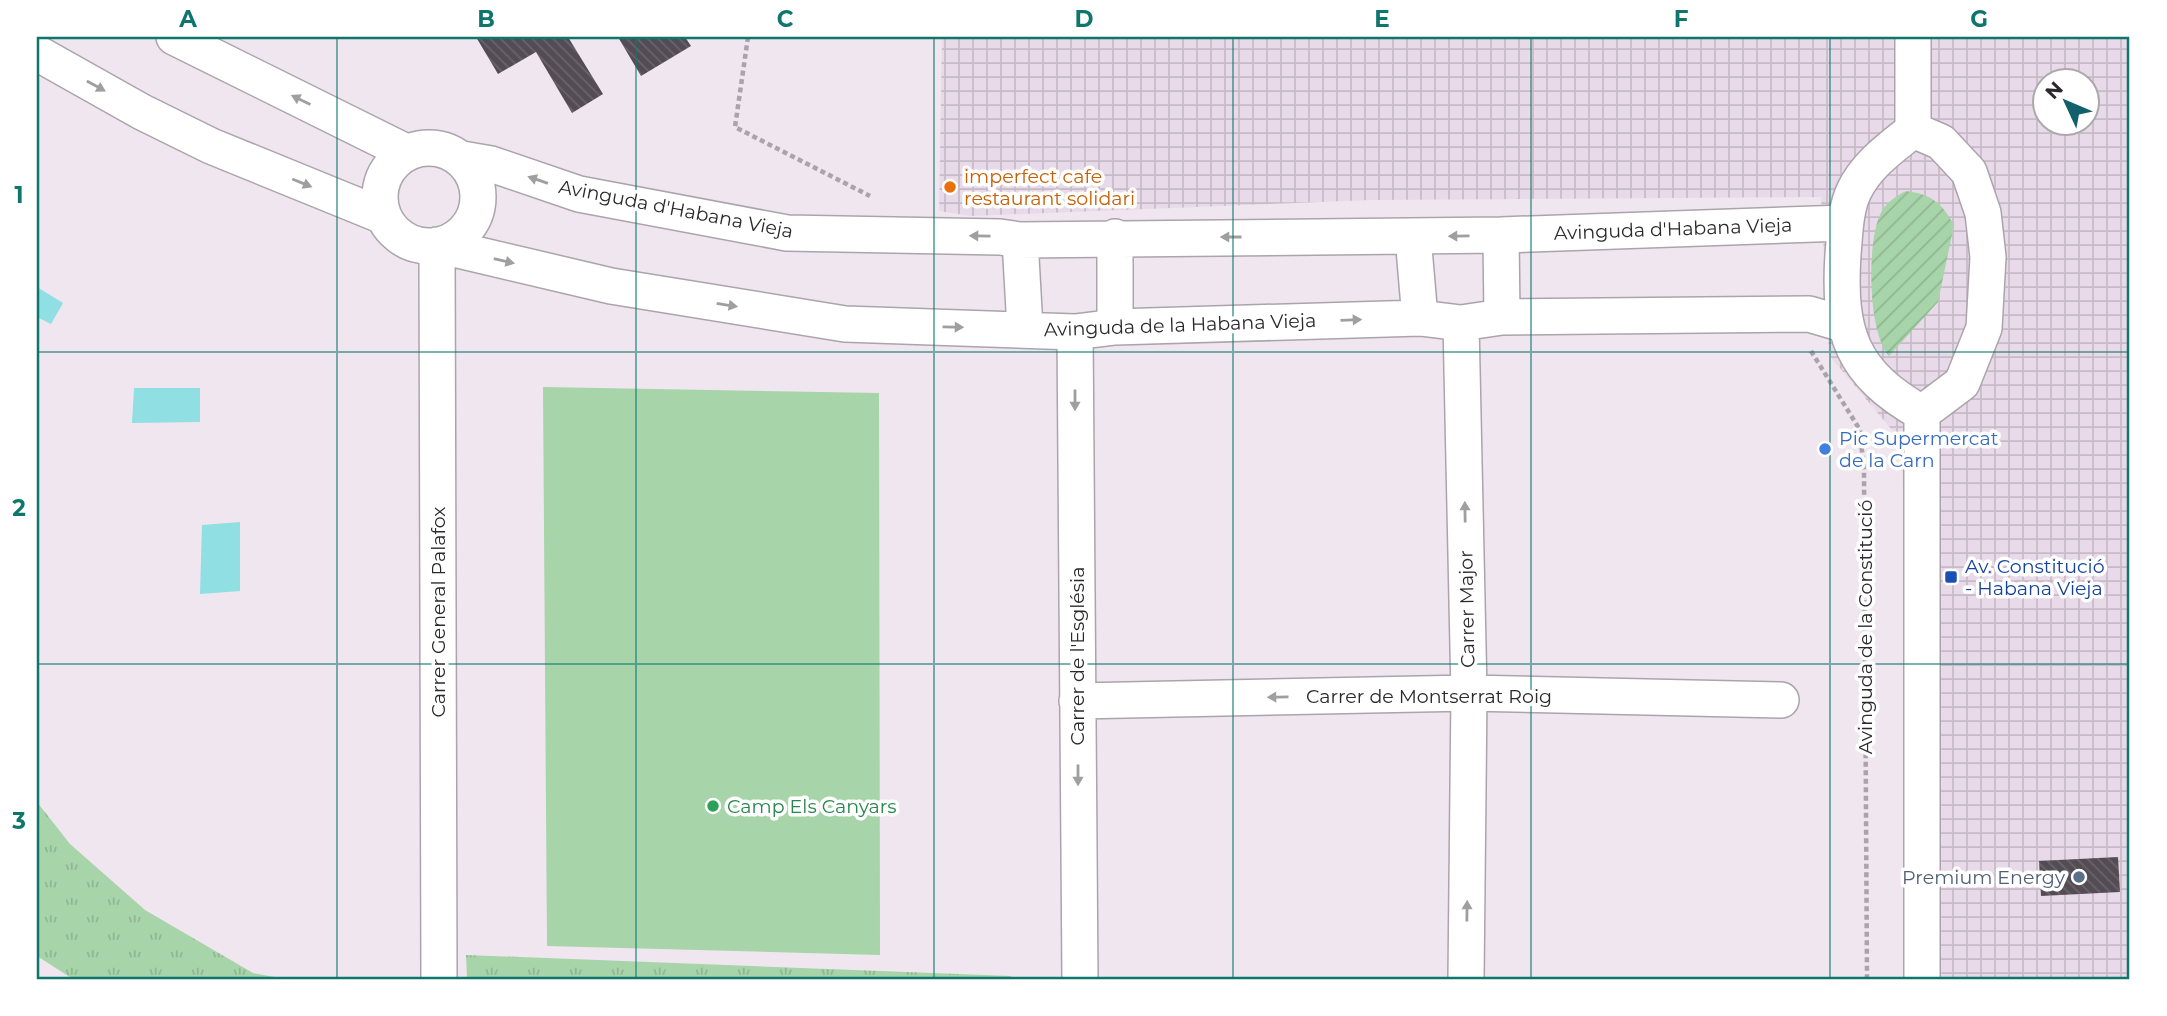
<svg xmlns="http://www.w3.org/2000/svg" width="2167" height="1016" viewBox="0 0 2167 1016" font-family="Montserrat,sans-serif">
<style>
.industrial{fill:url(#industrial-grid);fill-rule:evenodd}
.grass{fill:url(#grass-tufts)}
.garden{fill:url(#garden-furrows)}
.pitch{fill:#a7d4a9}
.water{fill:#90dfe3}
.building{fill:url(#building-back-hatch)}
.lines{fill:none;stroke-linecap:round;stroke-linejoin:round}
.minor-casing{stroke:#aca4ac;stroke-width:38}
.path{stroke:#aaa3aa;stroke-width:4.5;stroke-dasharray:5 3.5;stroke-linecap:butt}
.minor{stroke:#fff;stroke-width:35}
.oneway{fill:#a09fa0}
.grid{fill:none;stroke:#0f766e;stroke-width:2;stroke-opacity:0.55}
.food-dot{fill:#e8710a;stroke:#fff;stroke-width:2.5}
.shop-dot{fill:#3f7fe0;stroke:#fff;stroke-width:2.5}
.transit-dot{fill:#1a4fb4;stroke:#fff;stroke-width:2.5}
.leisure-dot{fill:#2e9e5b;stroke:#fff;stroke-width:2.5}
.service-dot{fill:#5c6f8a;stroke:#fff;stroke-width:2.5}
.labels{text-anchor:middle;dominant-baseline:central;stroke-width:7;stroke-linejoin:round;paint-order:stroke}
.food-label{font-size:19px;fill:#c56008;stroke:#fff;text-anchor:start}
.street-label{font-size:19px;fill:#2c292c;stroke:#fff}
.shop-label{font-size:19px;fill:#366cbe;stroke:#fff;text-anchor:start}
.transit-label{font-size:19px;fill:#164399;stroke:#fff;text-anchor:start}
.leisure-label{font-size:19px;fill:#27864d;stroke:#fff;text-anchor:start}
.service-label{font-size:19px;fill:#4e5e75;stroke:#fff;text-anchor:end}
.neatline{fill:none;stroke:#0f766e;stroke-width:2.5}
.grid-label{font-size:23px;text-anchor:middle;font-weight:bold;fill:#0f766e}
</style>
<defs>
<pattern id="industrial-grid" width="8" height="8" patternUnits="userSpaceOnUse" patternTransform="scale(1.75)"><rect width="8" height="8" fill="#e8dae9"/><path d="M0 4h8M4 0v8" fill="none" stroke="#c7bbc8"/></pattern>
<pattern id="grass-tufts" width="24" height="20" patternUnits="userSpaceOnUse" patternTransform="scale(1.75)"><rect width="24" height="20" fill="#a7d4a9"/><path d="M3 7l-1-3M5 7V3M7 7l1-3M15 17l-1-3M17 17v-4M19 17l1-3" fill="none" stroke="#90b692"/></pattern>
<pattern id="garden-furrows" width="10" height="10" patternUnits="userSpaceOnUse" patternTransform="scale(1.75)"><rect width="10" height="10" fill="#a7d4a9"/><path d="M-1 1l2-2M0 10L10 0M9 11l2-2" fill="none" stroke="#90b692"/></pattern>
<pattern id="building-back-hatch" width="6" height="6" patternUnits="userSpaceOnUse" patternTransform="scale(1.75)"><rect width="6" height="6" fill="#544c54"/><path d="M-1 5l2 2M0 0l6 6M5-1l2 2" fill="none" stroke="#6a636a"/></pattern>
</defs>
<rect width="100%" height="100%" fill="#efe6ef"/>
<path class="industrial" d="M942 37H2130V979H1912L1902 442 1829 355 1821 197 1371 200 971 216 939 211ZM2044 80H2086V122H2044Z"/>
<path class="grass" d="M37 802 70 844 145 910 253 973 286 979H73L37 956Z
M466 955 1011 976V979H467Z"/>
<path class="garden" d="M1906 191C1931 194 1942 203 1954 225L1938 302 1889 356C1868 332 1867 248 1879 217 1884 204 1894 197 1906 191Z"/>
<path class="pitch" d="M543 387 879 393 880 955 547 946Z"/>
<path class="water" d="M37 287 63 303 51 324 37 317Z
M134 388H200V422L132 423Z
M240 522V591L200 594 202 525Z"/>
<path class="building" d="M476 37H568L603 94 572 113 536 52 498 74Z
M618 37H685L691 46 641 76Z
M2118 857 2120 892 2041 896 2039 861Z"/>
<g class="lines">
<defs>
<path id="minor" d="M174 37 406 152
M1913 37V130
M37 53 142 112 211 146 383 216
M1913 130C1891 148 1867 164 1854 191 1845 210 1845 233 1843 254 1838 333 1851 373 1922 413
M1913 130 1941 142 1969 172 1983 213 1988 257 1984 328 1962 383 1922 413
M380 197a49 49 0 1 1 98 0a49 49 0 1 1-98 0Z
M462 159 491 164 579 194 787 233 1000 237 1020 240 1501 235 1845 223
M1501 235 1502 317
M1413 237 1420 318
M1020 240 1025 328
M437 245 611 286 845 324 1075 332 1115 327 1420 318 1461 323 1502 317 1809 314 1843 324
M437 245 439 979
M1461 323 1469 693 1466 979
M1115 327V237
M1075 332 1080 979
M1922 413V979
M1077 701 1469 693 1781 700"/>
</defs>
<use href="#minor" class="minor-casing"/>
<path class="path" d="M748 37 735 127 870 196
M1811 351 1860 430 1864 472 1867 979"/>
<use href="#minor" class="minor"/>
</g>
<defs><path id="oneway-solid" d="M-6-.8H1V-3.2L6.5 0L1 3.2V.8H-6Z" transform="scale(1.75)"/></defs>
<g class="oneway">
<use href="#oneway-solid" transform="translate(96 86) rotate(29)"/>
<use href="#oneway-solid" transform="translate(301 100) rotate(-154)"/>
<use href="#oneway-solid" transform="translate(538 180) rotate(-161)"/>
<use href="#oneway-solid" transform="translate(302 183) rotate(22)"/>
<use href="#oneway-solid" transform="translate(980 236) rotate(-179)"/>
<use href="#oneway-solid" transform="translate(1459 236) rotate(179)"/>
<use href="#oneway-solid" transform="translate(1231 237) rotate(180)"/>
<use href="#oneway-solid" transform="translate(504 261) rotate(13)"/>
<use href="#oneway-solid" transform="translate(727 305) rotate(9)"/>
<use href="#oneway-solid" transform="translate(1351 320) rotate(-2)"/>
<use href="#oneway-solid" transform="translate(953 327) rotate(1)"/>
<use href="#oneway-solid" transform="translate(1075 400) rotate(90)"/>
<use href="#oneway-solid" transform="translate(1465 512) rotate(-91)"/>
<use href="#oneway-solid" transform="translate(1278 697) rotate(179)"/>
<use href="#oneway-solid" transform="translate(1078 775) rotate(90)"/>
<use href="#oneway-solid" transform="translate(1467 911) rotate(-89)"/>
</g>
<path class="grid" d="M337 37V979M636 37V979M934 37V979M1233 37V979M1531 37V979M1830 37V979M37 352H2130M37 664H2130"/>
<circle class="food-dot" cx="950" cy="187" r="7"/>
<circle class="shop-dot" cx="1825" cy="449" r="7"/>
<rect class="transit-dot" x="1944" y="570" width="14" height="14" rx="3.5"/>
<circle class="leisure-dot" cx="713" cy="806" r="7"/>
<circle class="service-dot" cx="2079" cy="877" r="7"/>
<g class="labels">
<g class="food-label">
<text x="964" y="176">imperfect cafe<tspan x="964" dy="22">restaurant solidari</tspan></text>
</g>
<g class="street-label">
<text transform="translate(676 209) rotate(11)">Avinguda d'Habana Vieja</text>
<text transform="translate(1673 229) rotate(-2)">Avinguda d'Habana Vieja</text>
<text transform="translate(1180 325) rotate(-2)">Avinguda de la Habana Vieja</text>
<text transform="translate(1467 609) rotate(-91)">Carrer Major</text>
<text transform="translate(438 612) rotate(-90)">Carrer General Palafox</text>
<text transform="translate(1865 627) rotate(-90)">Avinguda de la Constitució</text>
<text transform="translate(1077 656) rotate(-90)">Carrer de l'Església</text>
<text x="1429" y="696">Carrer de Montserrat Roig</text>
</g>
<g class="shop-label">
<text x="1839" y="438">Pic Supermercat<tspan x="1839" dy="22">de la Carn</tspan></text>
</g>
<g class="transit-label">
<text x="1965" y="566">Av. Constitució<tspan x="1965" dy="22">- Habana Vieja</tspan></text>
</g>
<g class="leisure-label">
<text x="727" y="806">Camp Els Canyars</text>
</g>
<g class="service-label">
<text x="2065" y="877">Premium Energy</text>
</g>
</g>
<rect width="2167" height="1016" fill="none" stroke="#ffffff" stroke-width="77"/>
<g transform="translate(2066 102) rotate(314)"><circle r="33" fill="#ffffff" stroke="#aba9ab" stroke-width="2"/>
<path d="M0-5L12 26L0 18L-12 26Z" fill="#12606b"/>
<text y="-10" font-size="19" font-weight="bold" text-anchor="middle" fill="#2c292c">N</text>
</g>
<rect x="38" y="38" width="2090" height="940" class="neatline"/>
<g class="grid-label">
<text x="188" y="27">A</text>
<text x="486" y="27">B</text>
<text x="785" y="27">C</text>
<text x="1084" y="27">D</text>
<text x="1382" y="27">E</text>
<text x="1681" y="27">F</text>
<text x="1979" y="27">G</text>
<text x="19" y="203">1</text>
<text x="19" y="516">2</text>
<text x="19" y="829">3</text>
</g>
</svg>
